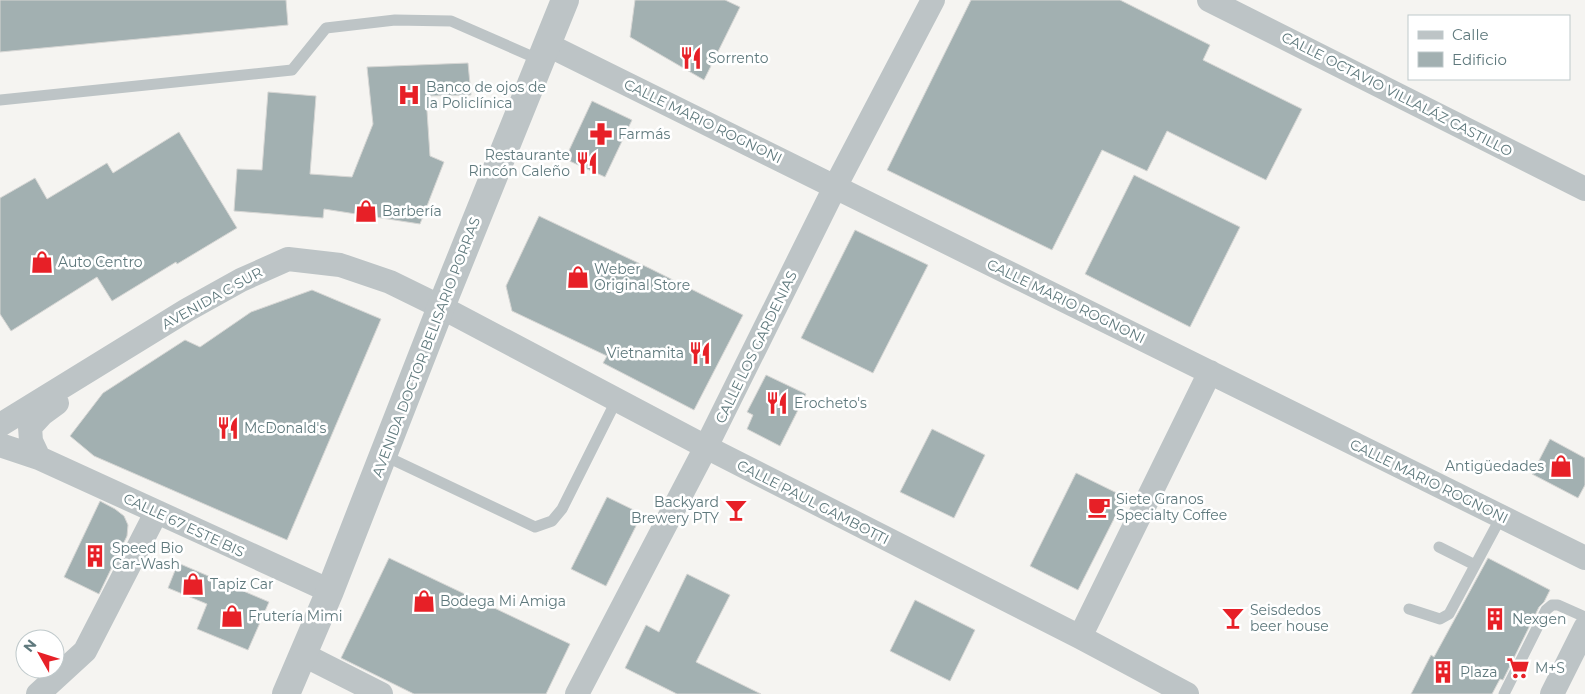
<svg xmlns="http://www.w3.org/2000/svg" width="1585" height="694" viewBox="0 0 1585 694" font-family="Montserrat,sans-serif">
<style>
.building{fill:#a2b0b1;stroke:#d6d6d4}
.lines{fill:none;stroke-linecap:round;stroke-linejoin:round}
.service{stroke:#bdc4c6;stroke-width:11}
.minor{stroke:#bdc4c6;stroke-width:24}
.tertiary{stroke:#bdc4c6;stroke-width:28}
.labels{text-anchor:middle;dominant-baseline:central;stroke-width:5;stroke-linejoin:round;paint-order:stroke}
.poi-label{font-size:14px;fill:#5f797d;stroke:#fff;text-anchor:start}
.street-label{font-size:14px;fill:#5f797d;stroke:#fff}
</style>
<rect width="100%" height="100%" fill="#f5f4f1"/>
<path class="building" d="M0 0H286L288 25 0 52Z
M635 0H725L740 7 704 80 630 37Z
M971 0H1120L1210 45 1203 60 1302 109 1266 180 1167 131 1147 171 1102 150 1052 250 887 170Z
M468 63 471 95 426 96 430 156 444 162 420 224 324 209 323 218 234 211 237 169 262 170 268 92 316 96 310 174 352 177 373 124 367 67Z
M592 101 632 120 605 177 565 159Z
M179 132 237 228 177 264 176 262 112 301 97 277 11 331 0 314V198L35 178 47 199 107 163 113 173Z
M1134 175 1240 227 1190 327 1085 274Z
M539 216 649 268 743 315 694 410 603 363 607 356 512 311 506 286Z
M855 230 928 265 873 373 801 338Z
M312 290 381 319 287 540 94 456 70 436 103 393 185 340 200 347 251 312Z
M766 375 806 394 780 446 747 429 753 415 747 412Z
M932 429 985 455 954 518 900 492Z
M1550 439 1585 458V485L1578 498 1532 474Z
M1076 473 1125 497 1078 590 1030 566Z
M607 497 642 514 606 586 571 569Z
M100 501 115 509 124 516 128 525 127 536 99 594 64 577Z
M389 558 570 644 546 694H414L341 658Z
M1488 558 1550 590 1544 602 1539 607 1503 680 1500 679 1492 694H1411L1431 655 1434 657Z
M178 563 269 602 248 650 197 629 207 604 168 588Z
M687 574 730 595 696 662 761 694H677L625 668 646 625 659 632Z
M915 600 975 630 950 681 890 651Z"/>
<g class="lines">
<path class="service" d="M0 100 292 70 326 28 395 20 451 21 540 60
M383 455 535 527 552 521 562 509 617 399
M1439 547 1475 565
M1409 609 1440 619 1449 614 1501 517
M1504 694 1546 610 1552 605H1558L1585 617"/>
<path class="minor" d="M1209 0 1585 189
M546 44 1585 558
M0 425 187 310 241 280 288 259 340 265 390 282 441 307 706 447 1080 637 1187 694
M0 445 39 458 330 591
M39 458 31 441 30 427 42 414 57 403
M1080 637 1210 372
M302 654 381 694
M38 694 85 651 156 513
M577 694 706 447 835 187 933 0
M1552 694 1585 628"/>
<path class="tertiary" d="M286 694 330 591 441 307 565 0"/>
</g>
<defs>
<symbol id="restaurant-bare" viewBox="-9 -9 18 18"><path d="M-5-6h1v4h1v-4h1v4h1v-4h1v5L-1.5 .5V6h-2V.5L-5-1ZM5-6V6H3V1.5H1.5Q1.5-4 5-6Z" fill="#e72027" stroke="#fff" stroke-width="2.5" paint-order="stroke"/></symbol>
<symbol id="hospital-bare" viewBox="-9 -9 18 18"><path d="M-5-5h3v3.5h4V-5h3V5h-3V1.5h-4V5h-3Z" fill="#e72027" stroke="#fff" stroke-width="2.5" paint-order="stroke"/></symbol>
<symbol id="pharmacy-bare" viewBox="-9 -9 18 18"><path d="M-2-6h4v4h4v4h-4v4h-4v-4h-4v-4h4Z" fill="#e72027" stroke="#fff" stroke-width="2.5" paint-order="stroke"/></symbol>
<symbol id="shop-bare" viewBox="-9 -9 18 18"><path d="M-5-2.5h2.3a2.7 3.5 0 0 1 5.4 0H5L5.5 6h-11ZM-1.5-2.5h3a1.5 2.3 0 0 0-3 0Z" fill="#e72027" stroke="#fff" stroke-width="2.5" paint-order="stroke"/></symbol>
<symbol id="cafe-bare" viewBox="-9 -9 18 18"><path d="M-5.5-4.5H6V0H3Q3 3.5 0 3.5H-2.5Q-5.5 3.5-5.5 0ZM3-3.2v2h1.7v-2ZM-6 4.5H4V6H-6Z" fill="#e72027" stroke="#fff" stroke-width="2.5" paint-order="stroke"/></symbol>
<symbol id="bar-bare" viewBox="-9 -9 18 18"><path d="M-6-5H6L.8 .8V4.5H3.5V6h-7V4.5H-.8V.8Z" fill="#e72027" stroke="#fff" stroke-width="2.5" paint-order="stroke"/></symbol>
<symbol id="building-bare" viewBox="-9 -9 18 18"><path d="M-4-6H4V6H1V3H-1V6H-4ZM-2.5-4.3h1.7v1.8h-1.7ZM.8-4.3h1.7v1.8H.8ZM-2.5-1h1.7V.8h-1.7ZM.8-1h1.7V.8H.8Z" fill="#e72027" stroke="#fff" stroke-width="2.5" paint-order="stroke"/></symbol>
<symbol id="supermarket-bare" viewBox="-9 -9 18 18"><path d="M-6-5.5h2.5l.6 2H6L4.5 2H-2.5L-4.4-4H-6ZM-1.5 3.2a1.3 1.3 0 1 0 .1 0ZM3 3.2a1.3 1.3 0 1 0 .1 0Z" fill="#e72027" stroke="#fff" stroke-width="2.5" paint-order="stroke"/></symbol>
</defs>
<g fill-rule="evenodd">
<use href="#restaurant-bare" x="675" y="42" width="32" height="32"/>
<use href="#hospital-bare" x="393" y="79" width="32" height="32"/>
<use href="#pharmacy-bare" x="585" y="118" width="32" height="32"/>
<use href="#restaurant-bare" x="571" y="147" width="32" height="32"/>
<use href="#shop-bare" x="350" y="195" width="32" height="32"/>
<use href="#shop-bare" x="26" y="246" width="32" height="32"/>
<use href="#shop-bare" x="562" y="261" width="32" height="32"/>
<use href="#restaurant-bare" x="684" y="337" width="32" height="32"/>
<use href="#restaurant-bare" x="761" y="387" width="32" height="32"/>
<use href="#restaurant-bare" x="212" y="412" width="32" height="32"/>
<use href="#shop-bare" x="1545" y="450" width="32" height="32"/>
<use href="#cafe-bare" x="1083" y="491" width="32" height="32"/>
<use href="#bar-bare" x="720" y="494" width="32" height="32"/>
<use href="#building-bare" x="79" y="540" width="32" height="32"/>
<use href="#shop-bare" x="177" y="568" width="32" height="32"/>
<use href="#shop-bare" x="408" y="585" width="32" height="32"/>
<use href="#shop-bare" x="216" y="600" width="32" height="32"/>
<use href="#bar-bare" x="1217" y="602" width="32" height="32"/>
<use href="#building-bare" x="1479" y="603" width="32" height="32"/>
<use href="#supermarket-bare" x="1502" y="652" width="32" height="32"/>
<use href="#building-bare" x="1427" y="656" width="32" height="32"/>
</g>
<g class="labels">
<g class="poi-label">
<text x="708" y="58">Sorrento</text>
<text x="426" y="87">Banco de ojos de<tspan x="426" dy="16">la Policlínica</tspan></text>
<text x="618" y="134">Farmás</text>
<text x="570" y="155" text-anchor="end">Restaurante<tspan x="570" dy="16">Rincón Caleño</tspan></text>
<text x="382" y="211">Barbería</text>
<text x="58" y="262">Auto Centro</text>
<text x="594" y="269">Weber<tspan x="594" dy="16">Original Store</tspan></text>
<text x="684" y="353" text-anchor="end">Vietnamita</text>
<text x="794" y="403">Erocheto's</text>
<text x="244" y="428">McDonald's</text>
<text x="1544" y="466" text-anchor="end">Antigüedades</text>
<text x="1116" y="499">Siete Granos<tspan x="1116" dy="16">Specialty Coffee</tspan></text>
<text x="719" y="502" text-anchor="end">Backyard<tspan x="719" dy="16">Brewery PTY</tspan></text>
<text x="112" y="548">Speed Bio<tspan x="112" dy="16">Car-Wash</tspan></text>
<text x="210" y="584">Tapiz Car</text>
<text x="440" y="601">Bodega Mi Amiga</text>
<text x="1250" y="610">Seisdedos<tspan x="1250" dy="16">beer house</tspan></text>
<text x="248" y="616">Frutería Mimi</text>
<text x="1512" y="619">Nexgen</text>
<text x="1535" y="668">M+S</text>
<text x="1460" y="672">Plaza</text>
</g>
<g class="street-label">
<text transform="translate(1397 94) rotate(27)">CALLE OCTAVIO VILLALÁZ CASTILLO</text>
<text transform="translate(703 121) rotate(26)">CALLE MARIO ROGNONI</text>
<text transform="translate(212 298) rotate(-29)">AVENIDA C SUR</text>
<text transform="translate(1066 301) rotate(26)">CALLE MARIO ROGNONI</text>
<text transform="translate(426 347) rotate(-69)">AVENIDA DOCTOR BELISARIO PORRAS</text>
<text transform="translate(756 347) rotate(-64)">CALLE LOS GARDENIAS</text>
<text transform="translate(1429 481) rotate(26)">CALLE MARIO ROGNONI</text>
<text transform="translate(813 502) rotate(27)">CALLE PAUL GAMBOTTI</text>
<text transform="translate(184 525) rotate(25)">CALLE 67 ESTE BIS</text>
</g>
</g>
<rect x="1408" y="15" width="162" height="65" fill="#ffffff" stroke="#bfc9cb"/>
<rect x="1418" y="31" width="25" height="8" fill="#bdc4c6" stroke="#bfc9cb"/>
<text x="1452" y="40" font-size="15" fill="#5f797d">Calle</text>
<rect x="1418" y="52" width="25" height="15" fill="#a2b0b1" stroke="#bfc9cb"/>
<text x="1452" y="65" font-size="15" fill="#5f797d">Edificio</text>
<g transform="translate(40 654) rotate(309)"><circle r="24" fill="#ffffff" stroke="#bfc9cb"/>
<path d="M0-4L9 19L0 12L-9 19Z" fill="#e72027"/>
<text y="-8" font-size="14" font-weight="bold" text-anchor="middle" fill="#5f797d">N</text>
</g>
</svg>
